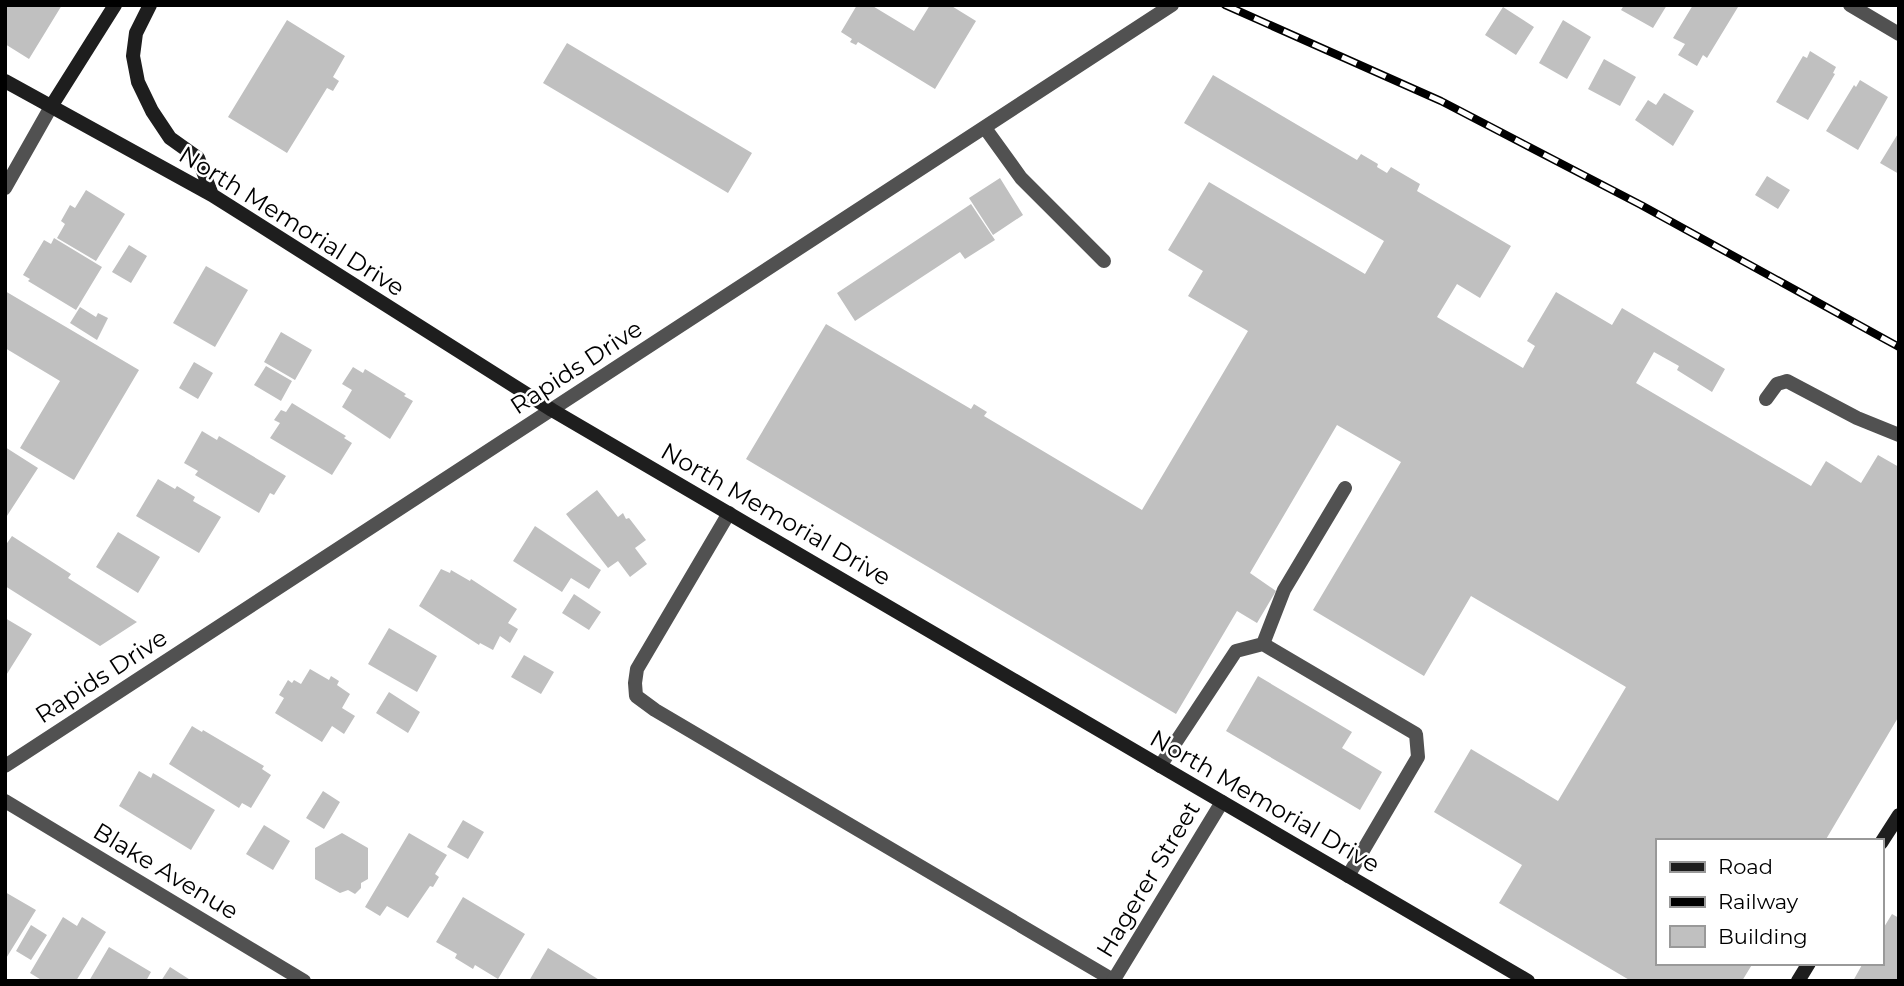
<svg xmlns="http://www.w3.org/2000/svg" width="1904" height="986" viewBox="0 0 1904 986" font-family="Montserrat,sans-serif">
<style>
.building{fill:#c0c0c0}
.lines{fill:none;stroke-linecap:round;stroke-linejoin:round}
.service{stroke:#515151;stroke-width:14}
.minor{stroke:#515151;stroke-width:14}
.tertiary{stroke:#515151;stroke-width:14}
.secondary{stroke:#1e1e1e;stroke-width:14}
.rail-casing{stroke:#000;stroke-width:8}
.rail{stroke:#fff;stroke-width:5;stroke-dasharray:16;stroke-linecap:butt}
.labels{text-anchor:middle;dominant-baseline:central;stroke-width:5;stroke-linejoin:round;paint-order:stroke}
.street-label{font-size:24px;fill:#000;stroke:#fff}
</style>
<rect width="100%" height="100%" fill="#fff"/>
<path class="building" d="M5 5H62L29 59 5 44Z
M857 5H871L914 31 930 5H950L976 21 935 89 858 42 856 45 850 42 852 39 841 32Z
M1624 5H1667L1653 28 1621 10Z
M1693 5 1738 7 1707 58 1703 55 1697 66 1678 55 1685 44 1673 38Z
M1503 7 1534 27 1516 55 1485 35Z
M287 20 345 56 333 77 339 81 333 91 327 88 287 153 228 117Z
M1563 20 1591 37 1567 79 1539 63Z
M567 43 752 153 728 193 543 83Z
M1810 51 1836 67 1833 73 1835 74 1808 120 1776 102 1803 56 1807 58Z
M1604 59 1636 77 1620 106 1588 89Z
M1213 75 1357 160 1361 154 1378 164 1377 167 1387 173 1391 167 1420 184 1417 191 1511 246 1480 298 1457 284 1437 317 1523 368 1535 346 1527 341 1556 292 1612 325 1622 308 1725 369 1712 392 1677 370 1679 366 1654 352 1636 383 1811 486 1826 461 1861 483 1878 455 1899 467V716L1825 841H1657V963H1753L1742 981H1631L1499 903 1522 865 1434 812 1471 749 1558 801 1626 687 1471 596 1424 676 1313 610 1401 462 1337 425 1250 573 1276 591 1257 623 1237 611 1176 714 746 459 826 324 971 409 974 404 987 412 984 416 1142 510 1248 331 1188 296 1203 271 1168 250 1209 182 1365 274 1384 241 1184 123Z
M1860 80 1888 97 1858 150 1826 131 1854 85 1856 87Z
M1664 93 1694 111 1673 146 1635 120 1648 100 1656 105Z
M1899 132V174L1880 163Z
M1767 176 1790 190 1778 209 1755 195Z
M1000 178 1023 215 993 235 969 198Z
M86 190 125 214 96 261 57 238 65 224 61 221 70 205 75 208Z
M971 204 995 240 965 259 960 252 855 321 837 293Z
M54 238 102 267 76 310 28 281 30 279 23 275 44 240 51 244Z
M129 245 147 256 131 283 112 272Z
M206 266 248 290 215 347 173 323Z
M5 291 139 370 74 480 20 448 60 381 5 348Z
M80 307 96 317 98 313 108 318 97 340 70 323Z
M281 332 312 350 295 380 264 362Z
M194 362 213 373 198 399 179 388Z
M266 366 292 381 281 401 254 385Z
M353 367 363 373 365 369 406 394 404 396 413 401 390 439 342 407 352 390 342 384Z
M292 403 346 436 344 438 352 443 332 475 270 438 280 423 274 420 281 410 286 412Z
M202 431 217 440 219 436 286 476 274 495 270 493 259 513 195 475 198 471 184 463Z
M5 447 38 468 5 519Z
M158 479 175 489 177 486 195 497 193 501 221 517 199 553 136 516Z
M597 490 618 517 623 513 626 519 629 518 646 540 635 548 647 564 630 577 618 561 608 568 566 514Z
M535 526 601 570 589 589 571 578 562 592 513 561Z
M118 532 160 557 138 593 96 567Z
M12 536 71 574 68 578 137 622 100 646 5 586V546Z
M441 569 450 573 451 570 470 581 471 579 517 609 508 623 518 629 510 643 500 636 493 650 480 643 479 645 419 606Z
M574 594 601 612 589 630 562 613Z
M5 618 32 634 5 677Z
M389 628 437 656 417 692 368 664Z
M524 655 554 672 541 694 511 677Z
M310 669 329 680 331 676 339 681 337 685 350 694 342 708 355 716 344 734 332 726 322 742 275 713 284 698 279 695 288 680 292 683 294 680 301 684Z
M1258 676 1352 732 1342 748 1382 772 1360 810 1226 731Z
M389 692 420 712 408 733 376 713Z
M192 726 202 732 203 730 264 766 262 769 271 775 251 808 242 803 239 808 169 764Z
M139 771 151 778 153 773 215 810 191 850 119 806Z
M323 791 340 802 324 829 306 818Z
M463 820 484 832 468 859 447 847Z
M264 825 290 841 273 870 246 854Z
M342 833 368 848V879L361 883V888L355 894 348 890 340 893 315 879V848Z
M409 833 447 855 435 874 439 877 433 887 430 886 408 918 387 906 380 916 365 907Z
M5 892 36 910 5 960Z
M463 897 525 934 498 979 475 965 473 969 455 958 457 954 436 942Z
M1892 914 1899 918V981H1853L1863 963H1881V932Z
M63 917 77 926 82 917 106 932 76 981H43L30 973Z
M31 925 47 935 31 960 16 951Z
M109 947 151 972 146 981H89Z
M548 948 601 981H529Z
M170 967 192 981H161Z"/>
<g class="lines">
<path class="service" d="M985 128 1021 178 1104 261
M1766 399 1777 384 1787 381 1857 418 1899 435
M729 513 637 669 635 683 636 696 655 710 1113 980
M1263 644 1284 590 1345 488
M1160 766 1236 651 1263 644 1416 734 1418 757 1348 876"/>
<path class="minor" d="M1850 5 1899 34
M5 188 52 105
M5 801 304 981
M1113 981 1222 802"/>
<path class="tertiary" d="M5 766 1172 5"/>
<path class="secondary" d="M150 5 136 33 133 56 138 82 152 111 170 138 198 158 212 195
M5 81 212 195 552 410 1528 981
M52 105 115 5
M1881 843 1899 815
M1798 981 1809 963"/>
<defs>
<path id="rail" d="M1225 5 1441 101 1641 205 1899 347"/>
</defs>
<use href="#rail" class="rail-casing"/>
<use href="#rail" class="rail"/>
</g>
<g class="labels">
<g class="street-label">
<text transform="translate(292 221) rotate(32)">North Memorial Drive</text>
<text transform="translate(576 367) rotate(-33)">Rapids Drive</text>
<text transform="translate(776 514) rotate(30)">North Memorial Drive</text>
<text transform="translate(101 676) rotate(-33)">Rapids Drive</text>
<text transform="translate(1265 801) rotate(30)">North Memorial Drive</text>
<text transform="translate(166 871) rotate(31)">Blake Avenue</text>
<text transform="translate(1148 879) rotate(-59)">Hagerer Street</text>
</g>
</g>
<rect width="1904" height="986" fill="none" stroke="#000000" stroke-width="14"/>
<rect x="1656" y="839" width="228" height="126" fill="#ffffff" stroke="#999999" stroke-width="2"/>
<rect x="1670" y="862" width="35" height="10" fill="#1e1e1e" stroke="#999999" stroke-width="2"/>
<text x="1718" y="874" font-size="21" fill="#000000">Road</text>
<rect x="1670" y="897" width="35" height="10" fill="#000000" stroke="#999999" stroke-width="2"/>
<text x="1718" y="909" font-size="21" fill="#000000">Railway</text>
<rect x="1670" y="926" width="35" height="21" fill="#c0c0c0" stroke="#999999" stroke-width="2"/>
<text x="1718" y="944" font-size="21" fill="#000000">Building</text>
</svg>
